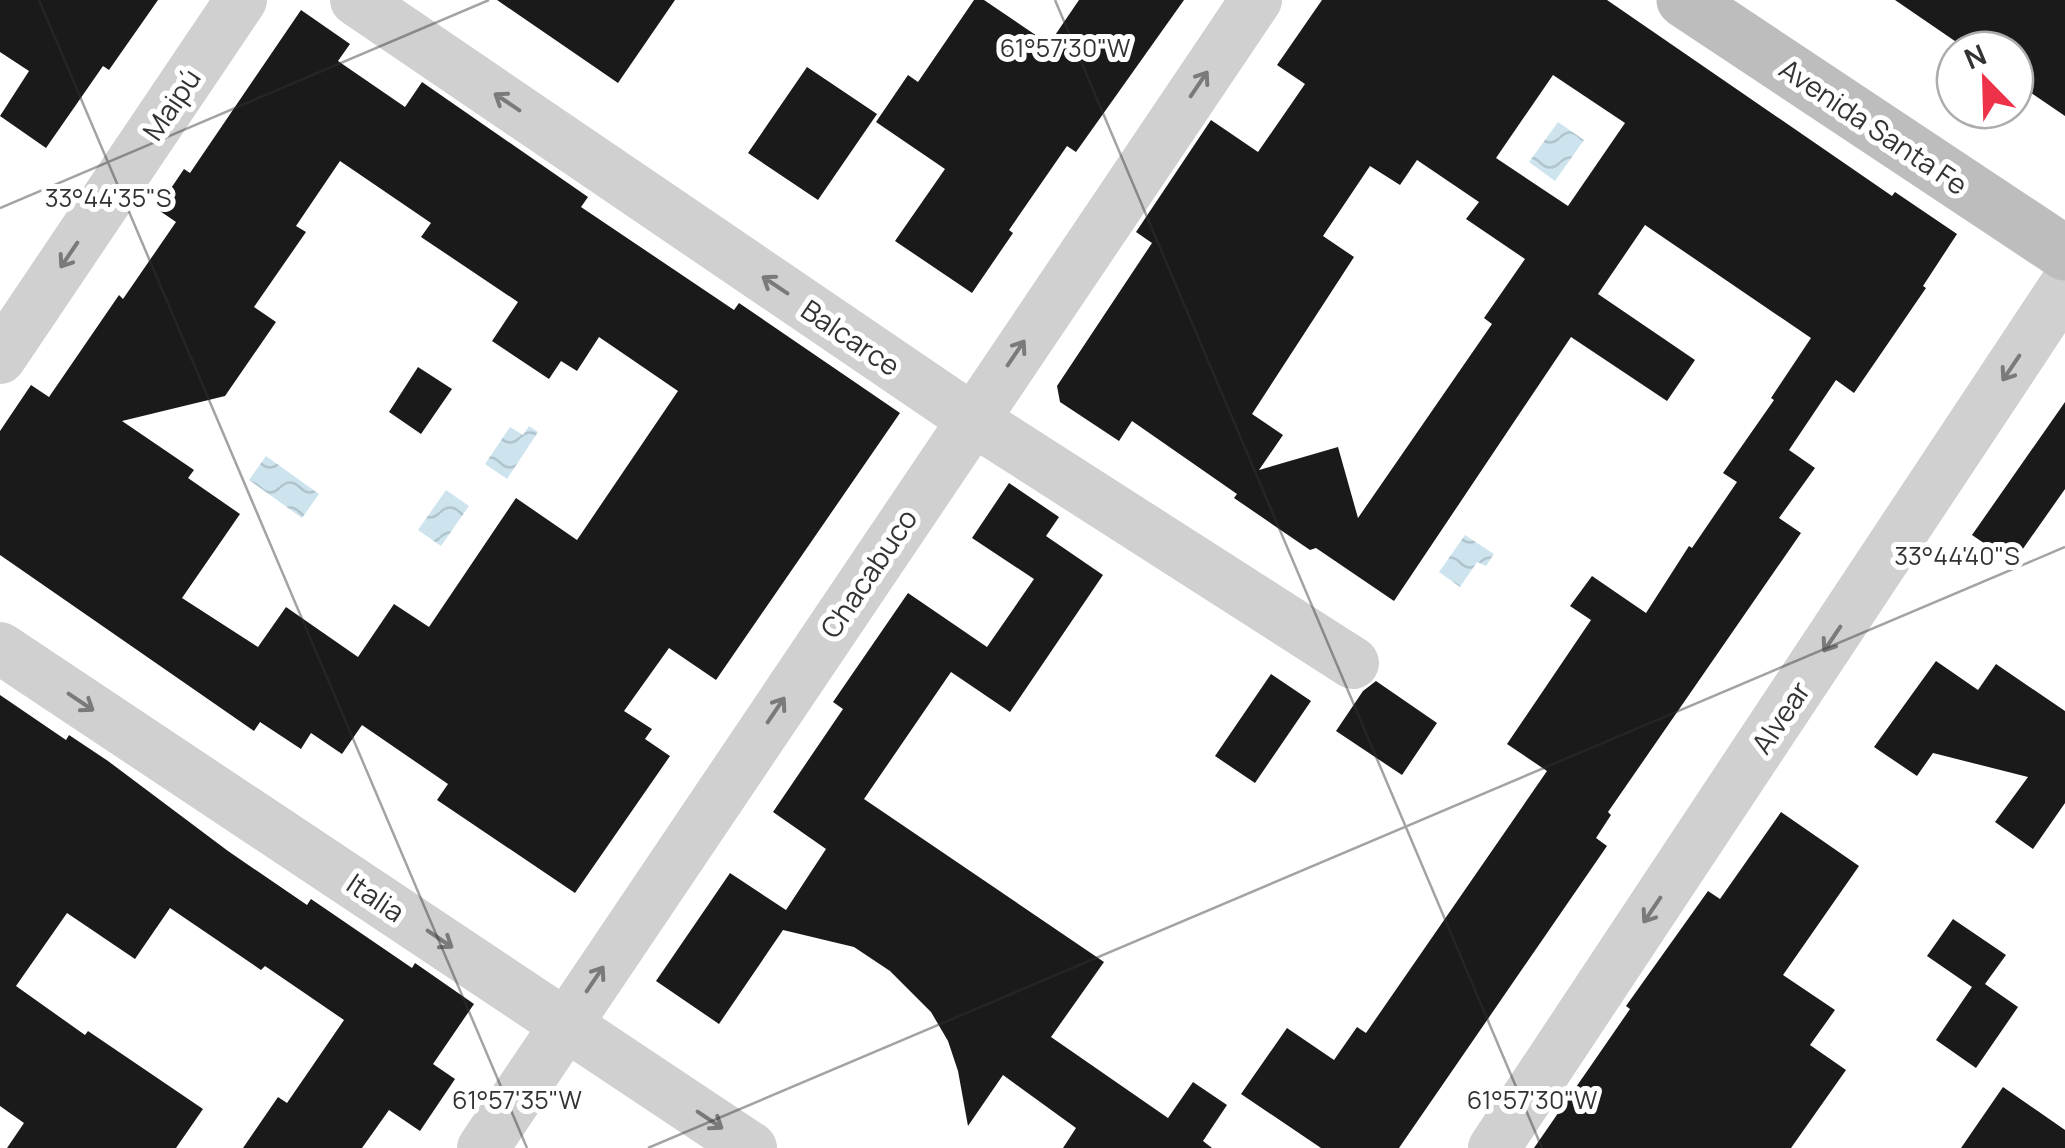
<svg xmlns="http://www.w3.org/2000/svg" width="2065" height="1148" viewBox="0 0 2065 1148" font-family="Manrope,sans-serif">
<style>
.water{fill:url(#water-waves)}
.building{fill:#1a1a1a;fill-rule:evenodd}
.lines{fill:none;stroke-linecap:round;stroke-linejoin:round}
.street{stroke:#d0d0d0;stroke-width:52}
.secondary{stroke:#bdbdbd;stroke-width:55}
.oneway{stroke:#7a7a7a}
.ticks{fill:none;stroke:#333;stroke-width:2.5;stroke-opacity:0.45}
.labels{text-anchor:middle;dominant-baseline:central;stroke-width:10;stroke-linejoin:round;paint-order:stroke}
.street-label{font-size:28px;fill:#333;stroke:#fff}
.ticks-label{font-size:25px;text-anchor:middle;fill:#333;stroke:#fff;stroke-width:10;stroke-linejoin:round;paint-order:stroke}
</style>
<defs>
<pattern id="water-waves" width="16" height="10" patternUnits="userSpaceOnUse" patternTransform="scale(2.5)"><rect width="16" height="10" fill="#cde4ef"/><path d="M0 5q4-4 8 0t8 0" fill="none" stroke="#b0c4cd"/></pattern>
</defs>
<rect width="100%" height="100%" fill="#fff"/>
<path class="water" d="M1558 122 1584 140 1555 181 1529 162Z
M529 426 538 432 507 479 485 464 510 427 523 435Z
M266 456 319 494 302 518 249 480Z
M446 490 469 506 441 546 418 530Z
M1465 535 1494 554 1486 566 1477 562 1460 587 1439 572Z"/>
<path class="building" d="M0 0H158L109 70 103 66 46 148 0 116 29 71 0 52Z
M497 0H675L618 83Z
M974 0H984L1049 44 1079 0H1184L1076 152 1067 146 1009 230 1013 233 972 293 895 241 945 169 876 122 908 75 918 82Z
M1322 0H1607L1892 196 1895 192 1957 234 1923 286 1926 288 1854 393 1836 380 1789 450 1815 468 1779 518 1801 533 1608 812 1611 815 1596 838 1607 846 1399 1148H1321L1241 1094 1287 1028 1334 1060 1357 1027 1366 1033 1547 771 1507 744 1591 620 1570 606 1592 576 1646 613 1689 546 1692 548 1737 482 1723 473 1774 400 1771 398 1811 338 1645 225 1598 294 1695 360 1667 401 1571 337 1394 601 1316 548 1310 550 1234 498 1237 494 1132 421 1119 441 1060 402 1057 386 1152 243 1136 232 1211 120 1258 152 1305 84 1277 65ZM1553 75 1625 123 1568 206 1496 158ZM1417 160 1479 202 1466 219 1525 259 1484 318 1492 324 1358 518 1338 447 1259 470 1283 435 1252 414 1354 257 1323 236 1370 166 1400 185Z
M1895 0H2065V116L2015 82V50H1968Z
M301 10 350 44 338 61 405 107 422 82 588 197 581 207 734 310 739 303 900 413 716 680 669 648 624 711 652 729 645 739 670 756 575 893 437 800 448 784 362 725 342 754 311 733 301 749 260 722 254 731 0 555V431L31 385 49 397 119 295 123 299 176 222 157 209 184 169 190 173ZM340 161 431 223 421 237 518 302 492 341 549 379 561 361 577 371 599 337 678 391 577 540 516 498 429 627 394 604 358 657 286 607 258 647 182 598 240 514 188 478 194 470 122 421 225 396 276 322 254 307 306 232 296 226Z
M807 67 877 114 818 200 748 153Z
M418 367 452 389 421 434 389 412Z
M2065 402V489L2013 563 1972 535Z
M1009 483 1059 517 1046 536 1103 575 1010 712 951 672 864 799 1104 962 1051 1037 1168 1118 1193 1082 1227 1105 1203 1141 1212 1148H1063L1076 1128 1003 1075 968 1126 958 1071 948 1041 931 1012 890 971 854 947 783 930 719 1024 656 981 730 873 786 910 826 849 773 812 843 709 833 702 908 593 987 647 1034 579 972 538Z
M1936 661 1978 690 1996 664 2065 711V803L2033 849 1995 822 2028 777 1933 753 1917 776 1874 747Z
M1271 674 1311 701 1255 783 1215 756Z
M1376 681 1437 723 1402 775 1336 731 1363 691Z
M0 695 66 740 69 735 108 761 228 851 307 905 311 899 412 968 415 963 474 1004 433 1064 455 1079 420 1131 389 1110 362 1148H243L278 1097 287 1103 344 1020 265 966 261 970 170 908 135 959 67 913 16 986 85 1035 88 1031 203 1109 176 1148H7L24 1123 0 1106Z
M1781 812 1859 866 1783 975 1835 1010 1810 1045 1846 1070 1791 1148H1534L1630 1009 1626 1006 1708 891 1720 899Z
M1953 919 2006 955 1985 984 2018 1007 1976 1068 1936 1040 1972 987 1927 956Z
M2003 1087 2065 1130V1148H1961Z"/>
<g class="lines">
<path class="street" d="M356 0 972 419 1353 663
M0 358 241 0
M0 648 751 1148
M483 1148 1256 0
M1494 1148 2065 286"/>
<path class="secondary" d="M1684 0 2065 253"/>
</g>
<defs><path id="oneway-shaft" d="M-6 0H5M1.5-3L5.5 0L1.5 3" fill="none" stroke-width="1.6" stroke-linecap="round" stroke-linejoin="round" transform="scale(2.5)"/></defs>
<g class="oneway">
<use href="#oneway-shaft" transform="translate(1199 84) rotate(-56)"/>
<use href="#oneway-shaft" transform="translate(507 102) rotate(-146)"/>
<use href="#oneway-shaft" transform="translate(69 255) rotate(124)"/>
<use href="#oneway-shaft" transform="translate(775 285) rotate(-146)"/>
<use href="#oneway-shaft" transform="translate(1016 353) rotate(-56)"/>
<use href="#oneway-shaft" transform="translate(2011 368) rotate(124)"/>
<use href="#oneway-shaft" transform="translate(1832 639) rotate(124)"/>
<use href="#oneway-shaft" transform="translate(81 702) rotate(34)"/>
<use href="#oneway-shaft" transform="translate(776 710) rotate(-56)"/>
<use href="#oneway-shaft" transform="translate(1652 910) rotate(124)"/>
<use href="#oneway-shaft" transform="translate(440 939) rotate(34)"/>
<use href="#oneway-shaft" transform="translate(595 979) rotate(-56)"/>
<use href="#oneway-shaft" transform="translate(710 1120) rotate(34)"/>
</g>
<path class="ticks" d="M39 0 527 1148M1055 0 1542 1148M0 208 489 0M648 1148 2065 547"/>
<g class="labels">
<g class="street-label">
<text transform="translate(171 104) rotate(-56)">Maipú</text>
<text transform="translate(1874 126) rotate(34)">Avenida Santa Fe</text>
<text transform="translate(851 337) rotate(34)">Balcarce</text>
<text transform="translate(868 573) rotate(-56)">Chacabuco</text>
<text transform="translate(1780 717) rotate(-56)">Alvear</text>
<text transform="translate(376 897) rotate(34)">Italia</text>
</g>
</g>
<g class="ticks-label">
<text x="1065" y="57">61°57'30"W</text>
<text x="108" y="207">33°44'35"S</text>
<text x="1957" y="565">33°44'40"S</text>
<text x="517" y="1109">61°57'35"W</text>
<text x="1532" y="1109">61°57'30"W</text>
</g>
<g transform="translate(1985 80) rotate(337)"><circle r="48" fill="#ffffff" stroke="#adadad" stroke-width="2.5"/>
<path d="M0-8L18 38L0 25L-18 38Z" fill="#ed3249"/>
<text y="-15" font-size="28" font-weight="bold" text-anchor="middle" fill="#333333">N</text>
</g>
</svg>
